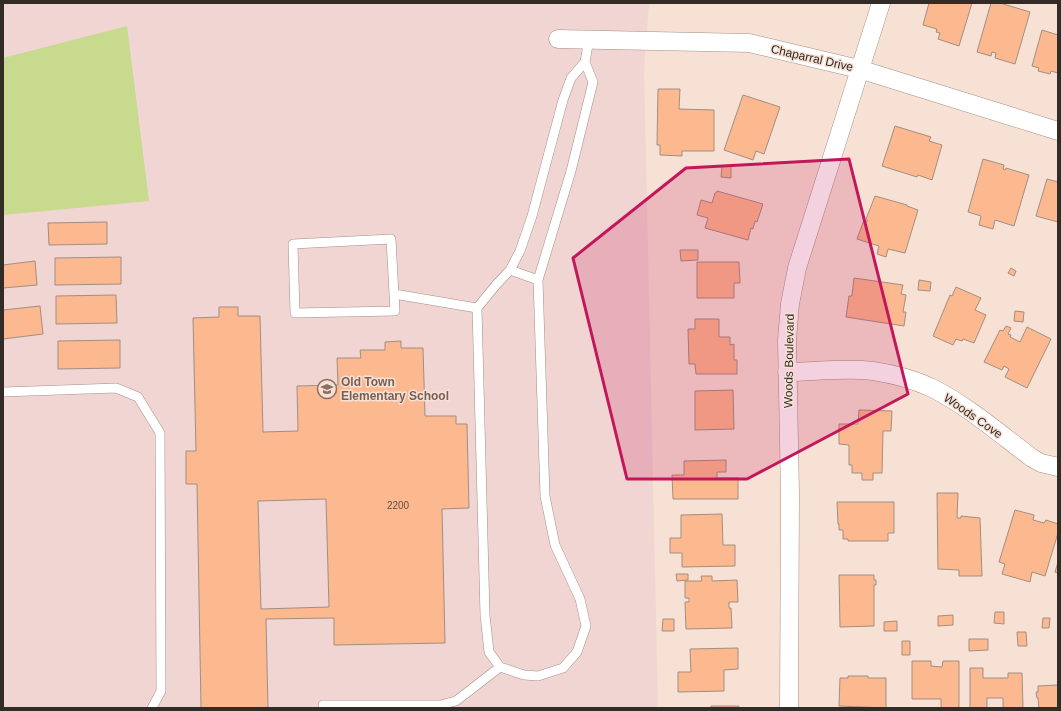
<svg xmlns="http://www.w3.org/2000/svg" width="1061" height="711" viewBox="0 0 1061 711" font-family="Helvetica,sans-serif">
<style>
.education{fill:#f0d5d3}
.green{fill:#c7da8e}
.building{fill:#fcb88f;stroke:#a28e82;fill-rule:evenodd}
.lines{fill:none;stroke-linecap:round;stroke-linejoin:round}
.lane-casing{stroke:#a49084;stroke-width:10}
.street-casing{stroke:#a49084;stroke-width:19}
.lane{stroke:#fff;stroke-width:9}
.street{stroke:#fff;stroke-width:18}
.marked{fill:#c2185b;fill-opacity:0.2;stroke:#c2185b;stroke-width:3;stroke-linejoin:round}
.labels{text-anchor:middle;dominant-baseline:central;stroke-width:3;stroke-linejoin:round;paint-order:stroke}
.number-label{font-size:10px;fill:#654e40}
.street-label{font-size:12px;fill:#332b26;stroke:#f7e1d5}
.education-label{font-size:12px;font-weight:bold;fill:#785e54;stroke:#f7e1d5;text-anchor:start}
</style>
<rect width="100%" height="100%" fill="#f7e1d5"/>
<path class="education" d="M3 3H649L644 70 658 708H3Z"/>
<path class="green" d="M127 26 149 201 3 215V58Z"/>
<path class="building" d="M929 3H972L959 46 938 39 940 33 936 32 937 29 923 25Z
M991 3H1000L1030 12 1015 64 995 58 996 53 992 52 991 56 977 52Z
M1042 30 1058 35V73L1051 71 1050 74 1038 71 1039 68 1032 66Z
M658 89H680L679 109 714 110V151H682V156L660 155V145H657Z
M743 95 780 107 764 154 756 151 753 160 724 150Z
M895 126 931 137 929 141 942 145 932 180 918 175 917 177 882 166Z
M983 159 1004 165 1003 169 1005 170 1006 168 1029 175 1014 226 995 220 993 229 979 225 981 216 968 212Z
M722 166H731V178L721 177Z
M1047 179 1058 182V222L1036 216Z
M717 191 763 204 757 222 755 221 753 229 751 228 748 240 705 228 708 218 697 215 701 200 712 203 715 193H716Z
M875 196 907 205V206L918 210 905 253 888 249 886 257 877 254 879 246 857 239 864 220 867 222V219H866Z
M107 222V244L49 245 48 223Z
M680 250H698V260L681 261Z
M121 257V284L55 285V258Z
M35 261 37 285 3 288V265Z
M697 262H739L740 283H734V298H697Z
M1011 268 1016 271 1014 276 1008 273Z
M854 278 903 285 901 294 906 295 903 312H906L904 326 846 317 849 296H852Z
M919 280 931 282 930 291 918 290Z
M956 287 981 298 975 310 986 315 974 343 963 339 962 341 956 339 953 345 933 336 950 295 952 296Z
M116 295 117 323 56 324V296Z
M40 306 43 334 3 339V310Z
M219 307H238V316H260L263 432 298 431 297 386 338 385 337 358H361L360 350H385V342L401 341V348H423L425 416H456V424H467L469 508 442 509 445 643 334 645V618L266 619 268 708H201L197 484H186V451H196L193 318 219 317ZM326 499 329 607 261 609 258 501Z
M1015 311 1024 312 1023 322 1014 321Z
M695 319H719V337H730V345L734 344V360H737V374H696L695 364H689L688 329H695Z
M1006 326 1011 328 1008 334 1011 335 1010 337 1020 342 1027 327 1051 339 1027 388 1005 377 1009 369 1004 366 1002 370 984 362 1000 330 1003 331Z
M120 340V368L58 369V341Z
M733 390 734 429 695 430V391Z
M859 410 892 411 891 431H883L882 473H873V480H862V473H852V465H849V445L839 444V424H858Z
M726 460V472H717V478H738V499H673L672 475H684V461Z
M937 493H958L957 518H961V516L980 518 982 576H959V570L938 569Z
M837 502H894V533H888V541H848V539H843V530H839V524H838Z
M1015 510 1034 515 1033 520 1044 523 1046 520 1058 524V533L1045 576 1032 572 1030 582 1002 574 1005 564 999 562Z
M722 514 723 545H735V566L682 567V553H670V538H681V515Z
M1058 562V573L1055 572Z
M676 574H688V580L677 581Z
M839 575H874V580H876V585H874V626L840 627Z
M701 576H712V581L737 580 738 602H729V608H731L732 628 686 629 685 602H689V598H685V581H702Z
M995 612H1004V624L994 623Z
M953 615V625L938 626V616Z
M1043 618H1050L1049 628H1042Z
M663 619H674V631H662Z
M897 621V631H884V622Z
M1017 632H1026L1027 646H1018Z
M969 639H988V650L969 651Z
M902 641H910V655H902Z
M738 648V669L724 670V691L678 692V672H691L690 649Z
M912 661H931V666L942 667 943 661H959V708H941V699H912Z
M970 668H983V678H1008V673H1022L1023 708H1003V698H987V708H970Z
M848 676H868V678H886V708L839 706 840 678H848Z
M1058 685V708H1039L1038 698H1037L1036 692H1038V686Z
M711 706H739V708H711Z"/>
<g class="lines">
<defs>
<path id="lane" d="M585 62 593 82 571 171 538 280 545 496 555 545 580 599 586 626 577 652 563 668 538 676 524 675 500 667 489 652 485 615 477 308 496 285 510 270 520 251 532 216 563 100 571 78 585 62 589 39
M510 270 538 280
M394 294 395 311 295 313 293 244 391 239 394 294 477 308
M3 392 116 388 138 397 160 433 161 691 152 708
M323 705H440L456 701 500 667"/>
<path id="street" d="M558 39 749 43 859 69 1058 131
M787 372C815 372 846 367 873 371 893 374 913 379 932 388 968 406 1000 434 1032 458L1041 463 1058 467
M789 708 790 495 787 340 790 304 797 268 881 3"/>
</defs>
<use href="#lane" class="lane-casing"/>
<use href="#street" class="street-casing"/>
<use href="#lane" class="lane"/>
<use href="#street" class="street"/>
</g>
<path class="marked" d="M849 159 908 394 747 479H627L573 258 686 168Z"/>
<defs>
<symbol id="school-ring" viewBox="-11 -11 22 22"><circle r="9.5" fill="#f7e1d5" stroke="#8d6e63" stroke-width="1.5"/><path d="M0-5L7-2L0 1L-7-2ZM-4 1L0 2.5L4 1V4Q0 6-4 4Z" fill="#8d6e63"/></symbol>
</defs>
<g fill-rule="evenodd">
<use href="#school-ring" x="316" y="378" width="22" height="22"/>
</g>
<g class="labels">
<g class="number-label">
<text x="398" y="505">2200</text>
</g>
<g class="street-label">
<text transform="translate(812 58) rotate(13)">Chaparral Drive</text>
<text transform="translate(789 361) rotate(-89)">Woods Boulevard</text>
<text transform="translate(973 416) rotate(35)">Woods Cove</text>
</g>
<g class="education-label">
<text x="341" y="382">Old Town<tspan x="341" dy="14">Elementary School</tspan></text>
</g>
</g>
<rect width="1061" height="711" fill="none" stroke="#332b26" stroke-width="8"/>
</svg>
